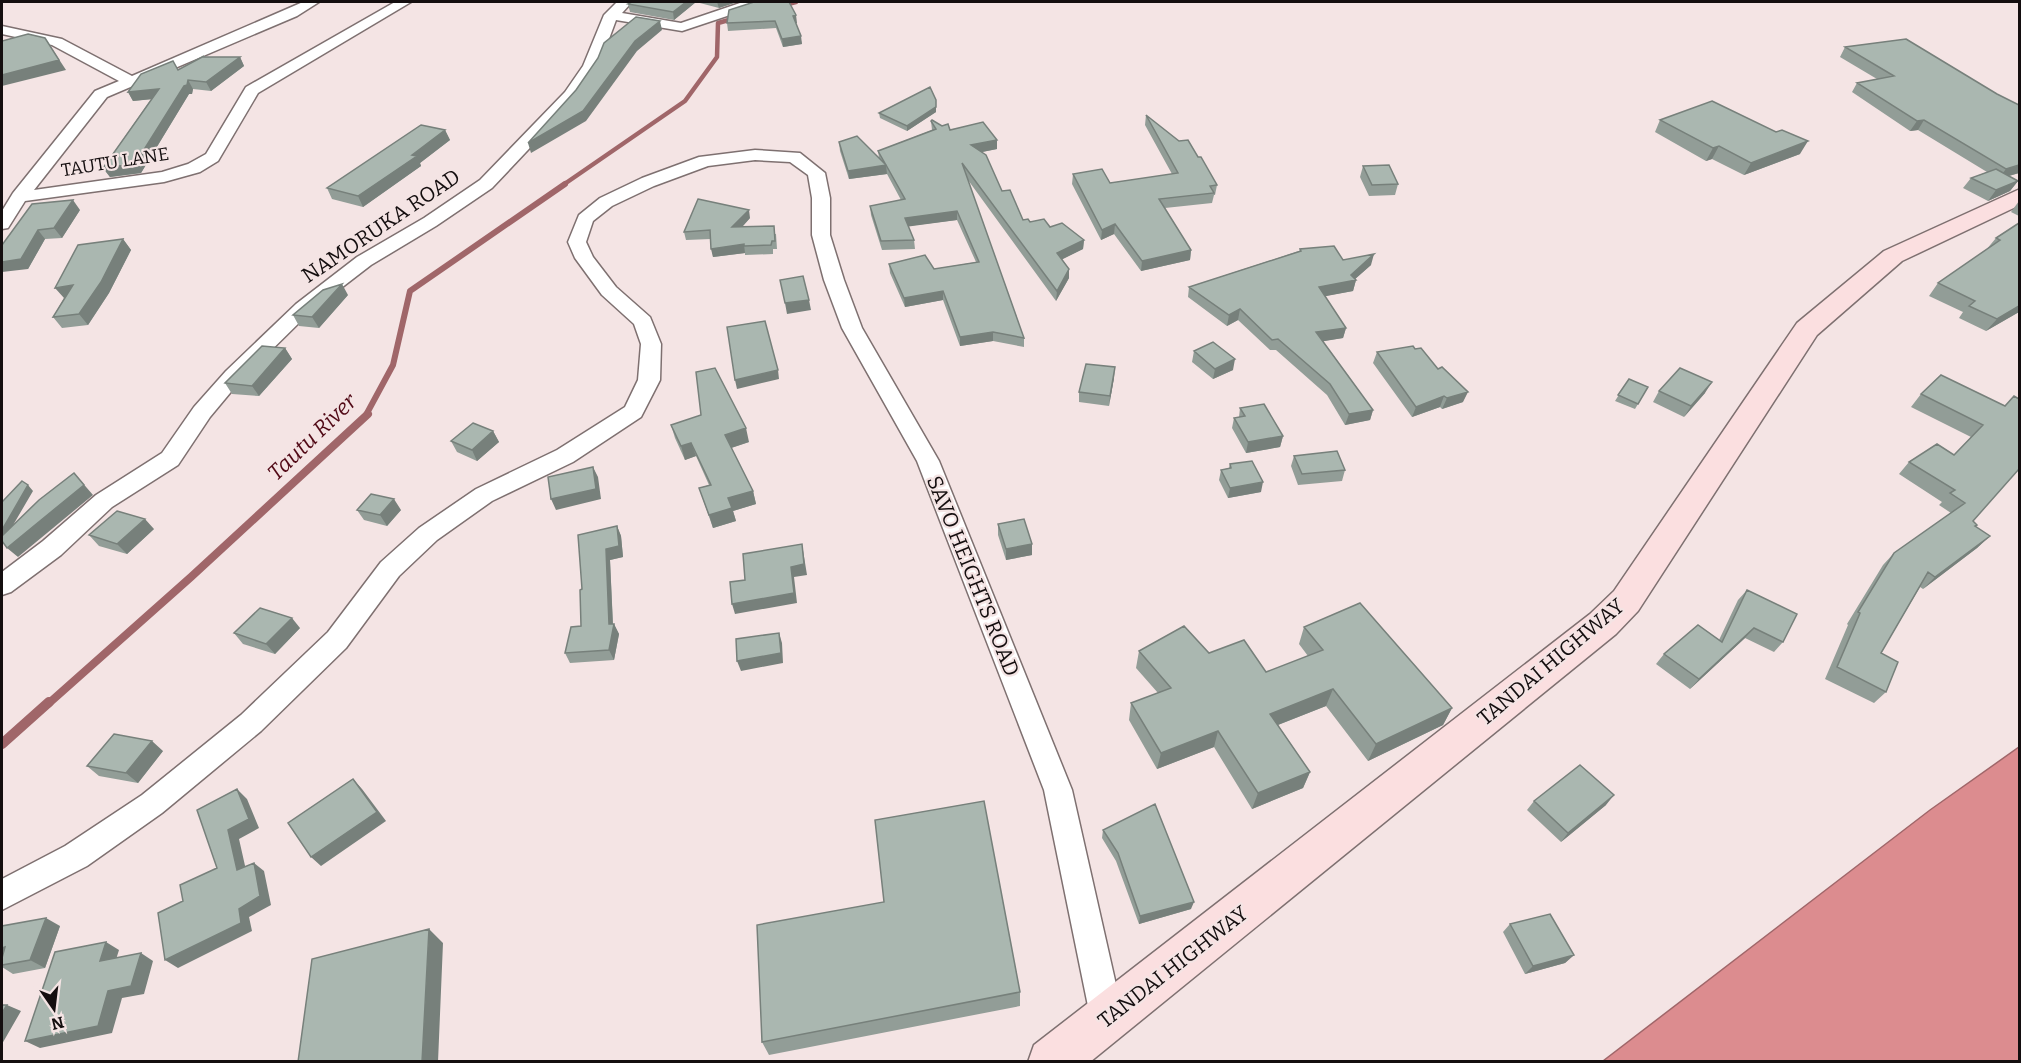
<svg xmlns="http://www.w3.org/2000/svg" width="2021" height="1063" viewBox="0 0 2021 1063" font-family="Bitter,serif">
<style>
.water{fill:#dc8c8f;stroke:#a06669;stroke-width:1.5}
.lines{fill:none;stroke-linecap:round;stroke-linejoin:round}
.stream-far3{stroke:#a06669;stroke-width:4.5}
.stream-far2{stroke:#a06669;stroke-width:6}
.stream-far1{stroke:#a06669;stroke-width:8}
.stream{stroke:#a06669;stroke-width:10}
.street-casing{stroke:#7e7070;stroke-width:3}
.secondary-casing{stroke:#7e7070;stroke-width:3}
.street{fill:#fff;fill-rule:evenodd}
.secondary{fill:#fbdfe0;fill-rule:evenodd}
.wall{fill:#929d97}
.shaded-wall{fill:#77807b}
.building{fill:#aab7b0;stroke:#77807b;stroke-width:1.5}
.labels{text-anchor:middle;dominant-baseline:central;stroke-width:4.5;stroke-linejoin:round;paint-order:stroke}
.far-street-label{font-size:18px;fill:#140e0f;stroke:#f4e4e4}
.street-label{font-size:21px;fill:#140e0f;stroke:#f4e4e4}
.water-label{font-size:22px;font-style:italic;fill:#510916;stroke:#f4e4e4}
</style>
<rect width="100%" height="100%" fill="#f4e4e4"/>
<path class="water" d="M2019 747V1061H1603L1930 810Z"/>
<g class="lines">
<path class="stream-far3" d="M780 6 796 2
M563 185 685 101 717 57 718 23 736 18"/>
<path class="stream-far2" d="M366 415 393 365 410 291 565 184"/>
<path class="stream-far1" d="M48 704 191 577 368 414"/>
<path class="stream" d="M2 744 49 702"/>
<defs>
<path id="street" d="M303 2H319L297 16 107 97 34 190 162 172 188 164 206 154 246 87 395 2H411L258 93 218 161 200 172 164 182 25 201 8 228 2 229V211L13 193 95 91 119 81 52 45 2 34V26L62 39 132 76Z
M617 2H632L622 13 681 23 743 2 759 3 757 6 682 31 616 20 599 66 577 98 492 188 436 226 371 265 310 312 240 381 210 417 178 465 112 507 61 555 11 592 2 595V572L43 541 96 495 162 453 194 407 226 371 296 304 357 257 424 218 480 180 565 92 583 66 604 15Z
M755 150 800 153 825 173 830 198V235L844 280 862 328 939 461 1072 790 1119 998 1129 1016 1124 1028 1112 1033 1100 1028 1088 1006 1044 790 917 461 842 328 824 280 812 235V198L808 175 790 162 755 160 708 166 654 186 612 206 593 221 586 242 593 257 616 287 650 317 661 344 660 380 641 417 573 462 492 501 437 540 399 576 346 648 261 731 162 813 87 866 2 910V879L65 846 142 795 241 715 328 632 381 562 419 528 476 489 557 450 625 407 638 380 641 344 634 324 602 295 575 258 568 242 579 215 600 198 642 178 699 157Z"/>
<path id="secondary" d="M2020 189V205L1902 261 1817 335 1638 611 1616 634 1090 1062H1028L1034 1045 1590 614 1614 591 1797 323 1884 251Z"/>
</defs>
<use href="#street" class="street-casing"/>
<use href="#secondary" class="secondary-casing"/>
<use href="#street" class="street"/>
<use href="#secondary" class="secondary"/>
</g>
<path class="wall" d="M632 2H737L719 8 696 2 674 20 630 12 628 4Z
M754 2 797 23H796L802 44 783 47 776 28 728 31 727 23Z
M1906 39 2019 173 2009 176 2018 181 2010 191 1988 201 1963 188 1971 178 1987 172 1918 130 1910 131 1852 92 1857 83 1877 79 1840 57 1845 47Z
M204 56 205 57H240L244 66 211 91 193 89 192 94H189L141 173 110 177 103 168 151 99 133 101 128 92 178 70Z
M936 100V112L907 131 880 118 879 113Z
M1146 115 1198 157 1217 185 1215 195H1214L1212 203 1165 208 1191 250 1190 260 1141 271 1114 234 1101 240 1072 184 1073 174 1110 183 1172 174 1145 125Z
M1660 120 1776 132 1800 154 1744 175 1712 159 1706 161 1655 132Z
M931 121 997 149 982 152 1002 191 1023 220 1050 227 1084 240 1083 249 1062 259 1069 269V278L1056 301 968 180 1024 338V347L993 341 960 346 943 300 905 307 890 273 889 264 934 269 976 262 957 220 908 226 914 240 915 249 882 250 871 215 870 206 901 200 887 174 849 179 840 151 839 142 879 158 878 151 932 130Z
M445 130 450 140 420 163 421 166 363 207 332 199 327 188Z
M1363 166 1398 184 1395 195 1369 196 1360 177Z
M2019 201V216L2011 212Z
M80 210 62 238 45 239 28 269 2 245Z
M750 218 742 227 776 234 777 249H773V254L745 255V253L713 257 711 239 686 240 684 232Z
M2019 223V312L1986 331 1959 318 1963 312 1929 296 1938 283 1986 250 1996 238Z
M123 239 131 250 109 293 88 325 62 328 53 317 64 298Z
M1300 249 1343 260 1371 265 1355 279 1356 280 1353 291 1325 296 1346 328 1343 338 1323 341 1373 410 1370 420 1345 425 1327 395 1276 350H1270L1238 320 1227 326 1188 297 1189 287 1299 251Z
M348 295 319 328 299 326 293 315Z
M285 348 292 359 259 396 232 394 225 383Z
M1415 349 1438 369 1463 402 1442 409 1440 407 1412 417 1373 363 1377 352Z
M1194 351 1233 370 1213 379 1192 362Z
M1114 378 1109 406 1079 402V392Z
M1629 379 1648 387 1635 409 1615 401Z
M1659 391 1705 393 1684 417 1653 402Z
M1921 394 2005 406 1973 521 1975 527 1990 536 1977 548 1923 589 1920 587 1881 653 1886 692 1874 703 1825 679 1848 625 1847 624 1883 565 1894 553 1951 513 1939 505 1942 502 1899 474 1909 462 1954 455 1971 437 1911 407Z
M1240 408 1283 436 1280 447 1246 453 1232 428 1234 418 1239 417Z
M671 425 749 442 731 448 753 491 756 504 733 511 736 521 713 528 699 488 709 485 696 456 685 460 675 438Z
M493 431 499 442 477 461 457 452 451 441Z
M1294 456 1345 470 1342 481 1298 485 1291 466Z
M1230 464 1261 492 1228 498 1219 480 1221 470 1229 468Z
M357 510H401L387 526 364 520Z
M998 524 1032 544V555L1006 560 998 535Z
M617 526 621 536 623 557 610 560 613 624H614L619 634 614 660 570 663 565 653 581 626 582 589Z
M154 529 127 554 99 546 89 535Z
M1747 590 1783 642 1774 652 1745 638 1690 689 1656 664 1664 654 1719 640 1738 600Z
M1304 627 1452 708 1443 725 1368 761 1326 706 1278 725 1310 772 1303 788 1252 809 1214 747 1157 769 1129 720 1131 703 1158 693 1136 668 1139 651 1209 653 1266 672 1308 656 1299 644Z
M300 628 275 654 243 644 234 633Z
M163 751 138 783 99 776 87 766Z
M1534 801 1606 805 1561 842 1527 810Z
M1103 830 1191 909 1139 924 1116 861 1102 838Z
M884 902 1020 992V1006L769 1055 762 1042Z
M1510 924 1574 955 1565 963 1525 974 1503 932Z
M60 926 45 968 13 974 2 967V958Z"/>
<path class="shaded-wall" d="M686 2H696L674 20 673 12Z
M717 2H737L719 8Z
M796 15 797 23H794L793 16Z
M660 21 662 30 637 51 586 121 531 153 528 143 635 41Z
M801 36 802 44 783 47 782 39Z
M45 38 66 70 2 86V75Z
M240 57 244 66 211 91 206 82Z
M188 80 193 89 192 94H189L141 173 110 177 103 168Z
M159 89 164 98 133 101 128 92Z
M936 107V112L907 131V126Z
M1924 120 1918 130 1910 131 1917 121Z
M445 130 450 140 420 163 421 166 363 207 358 196Z
M997 140V149L972 154 971 145Z
M1808 141 1800 154 1744 175 1751 163Z
M1719 146 1712 159 1706 161 1713 148Z
M886 165 887 174 849 179 848 171Z
M2019 165V173L1998 179 2006 169Z
M2018 181 2010 191 1988 201 1996 190Z
M73 200 80 210 62 238 54 228Z
M749 210 750 218 734 236 732 227Z
M957 211V220L905 227V218Z
M1115 224 1114 234 1101 240 1102 230Z
M38 230 45 239 28 269 2 272V262Z
M123 239 131 250 109 293 88 325 79 314Z
M1084 240 1083 249 1057 262V253Z
M744 244 745 253 713 257 711 249Z
M1191 250 1190 260 1141 271 1142 261Z
M1374 254 1371 265 1354 280H1356L1353 291 1316 298 1319 287 1351 275Z
M1069 269V278L1056 301 1057 291Z
M342 284 348 295 319 328 312 317Z
M73 285 81 296 64 298 55 288Z
M943 291V300L905 307 904 298Z
M809 300 811 310 787 314 785 303Z
M2019 306V312L1986 331 1997 319Z
M1240 309 1238 320 1227 326 1229 315Z
M1346 328 1343 338 1313 343 1316 332Z
M993 332V341L960 346V337Z
M285 348 292 359 259 396 252 386Z
M1235 359 1233 370 1213 379 1215 369Z
M1115 367 1114 378 1109 406 1110 396Z
M778 370 779 379 737 389 735 380Z
M1712 382 1705 393 1684 417 1691 406Z
M1468 392 1463 402 1442 409 1447 398Z
M1444 396 1440 407 1412 417 1416 407Z
M1373 410 1370 420 1345 425 1349 414Z
M746 428 749 442 728 449 725 435Z
M493 431 499 442 477 461 472 450Z
M1283 436 1280 447 1246 453 1248 442Z
M691 443 696 456 685 460 681 446Z
M593 467 598 477 601 499 556 510 551 499Z
M74 473 93 495 18 557 7 548Z
M1263 482 1261 492 1228 498 1230 488Z
M28 485 33 491 2 544V530Z
M753 491 756 504 733 511 736 521 713 528 709 515 728 498Z
M394 499 401 510 387 526 380 515Z
M145 519 154 529 127 554 117 544Z
M617 526 621 536 623 557 610 560 613 628 614 624 619 634 614 660 609 650 606 549Z
M1990 536 1977 548 1923 589 1935 577Z
M802 544 807 575 794 577 797 603 735 614 732 604Z
M1032 544V555L1006 560V549Z
M292 618 300 628 275 654 266 644Z
M1754 628 1745 638 1690 689 1699 679Z
M779 633 782 643 783 663 741 671 737 661Z
M1333 689 1326 706 1265 730 1270 714Z
M1452 708 1443 725 1368 761 1376 744Z
M1218 731 1214 747 1157 769 1161 753Z
M152 741 163 751 138 783 126 773Z
M1310 772 1303 788 1252 809 1258 793Z
M353 779 362 789 386 821 321 866 311 857Z
M237 789 247 799 259 828 239 839 248 879 237 870 228 830Z
M1614 795 1606 805 1561 842 1568 833Z
M254 863 264 871 271 905 249 917 252 931 178 968 165 960Z
M1194 902 1191 909 1139 924 1140 916Z
M46 918 60 926 45 968 30 960Z
M429 929 443 943 438 1062H422Z
M106 942 119 950 113 969 100 961Z
M5 947 6 958 2 956V948Z
M141 953 153 961 144 994 122 998 112 1033 40 1048 25 1041 108 991Z
M1574 955 1565 963 1525 974 1533 966Z
M7 1005 21 1011 2 1044V1013Z"/>
<path class="building" d="M632 2H686L673 12 628 4Z
M754 2H789L796 15 793 16 801 36 782 39 775 21 727 23 729 10Z
M636 17 660 21 635 41 583 111 528 143 576 90 598 58 604 43Z
M28 34 45 38 59 60 2 75V41Z
M1906 39 1997 94 2019 105V165L2006 169 1924 120 1917 121 1857 83 1894 76 1845 47Z
M204 56 203 57H240L206 82 188 80 187 85 184 86 135 164 103 168 159 89 128 92 141 74 173 61 178 70Z
M930 87 936 100V107L907 126 879 113Z
M1712 101 1776 132 1782 130 1808 141 1751 163 1719 146 1713 148 1660 120Z
M1146 115 1179 141 1188 140 1198 157H1201L1217 185 1210 186 1214 193 1159 199 1191 250 1142 261 1115 224 1102 230 1073 174 1102 169 1110 183 1178 173Z
M932 120 942 126 948 124 950 130 983 122 997 140 971 145 986 155 1002 191 1010 190 1023 220 1028 219 1030 222 1044 219 1050 227 1062 223 1084 240 1057 253 1069 269 1057 291 962 163 1024 338 993 332 960 337 943 291 904 298 889 264 925 255 934 269 979 262 957 211 905 218 914 240 881 241 870 206 905 199 886 165 848 171 839 142 857 136 886 165 878 151 936 129 931 121Z
M421 125 445 130 412 155 417 156 358 196 327 188Z
M1389 165 1398 184 1372 185 1363 166Z
M1996 169 2018 181 1996 190 1971 178Z
M698 199 749 210 732 227 774 226 775 241H772L771 245 744 246V244L711 249 710 230 684 232Z
M73 200 54 228 38 230 21 259 2 262V245L32 204Z
M2019 223V306L1997 319 1969 306 1975 301 1938 283 2000 240 1996 238Z
M123 239 101 282 79 314 53 317 73 285 55 288 78 245Z
M1334 246 1343 260 1374 254 1351 275 1356 280 1319 287 1346 328 1316 332 1373 410 1349 414 1330 384 1278 339 1272 340 1240 309 1229 315 1189 287 1301 251 1300 249Z
M803 276 809 300 785 303 780 280Z
M342 284 312 317 293 315 323 290Z
M765 321 778 370 735 380 727 327Z
M1213 342 1235 359 1215 369 1194 351Z
M262 346 285 348 252 386 225 383Z
M1413 346 1415 349 1421 348 1438 369 1442 367 1468 392 1447 398 1444 396 1416 407 1377 352Z
M1086 364 1115 367 1110 396 1079 392Z
M715 368 746 428 725 435 753 491 728 498 732 508 709 515 699 488 711 485 691 443 681 446 671 425 701 415 696 372Z
M1680 368 1712 382 1691 406 1659 391Z
M1941 375 2005 406 2014 396 2019 399V469L1973 521 1977 525 1975 526 1990 536 1935 577 1928 572 1881 653 1898 662 1886 692 1837 667 1860 613 1858 612 1894 553 1965 503 1950 493 1955 490 1909 462 1937 444 1954 455 1983 425 1921 394Z
M1629 379 1648 387 1638 404 1618 395Z
M1264 404 1283 436 1248 442 1234 418 1245 416 1240 408Z
M473 423 493 431 472 450 451 441Z
M1337 451 1345 470 1302 474 1294 456Z
M1252 461 1263 482 1230 488 1221 470 1231 468 1230 464Z
M593 467 596 489 551 499 548 477Z
M74 473 84 485 7 548 2 541V536L39 500Z
M22 481 28 485 2 530V502Z
M371 494 394 499 380 515 357 510Z
M117 511 145 519 117 544 89 535Z
M1024 519 1032 544 1006 549 998 524Z
M617 526 619 546 606 549 609 624H614L609 650 565 653 571 627 581 626 580 590 582 589 578 535Z
M802 544 804 564 791 567 794 593 732 604 730 582 745 580 743 554Z
M1747 590 1797 614 1783 642 1754 628 1699 679 1664 654 1698 625 1722 642Z
M1360 603 1452 708 1376 744 1333 689 1270 714 1310 772 1258 793 1218 731 1161 753 1131 703 1171 688 1139 651 1184 626 1209 653 1244 640 1266 672 1323 650 1304 627Z
M260 608 292 618 266 644 234 633Z
M779 633 781 653 737 661 736 639Z
M114 734 152 741 126 773 87 766Z
M1580 765 1614 795 1568 833 1534 801Z
M353 779 377 812 311 857 288 823Z
M237 789 249 819 228 830 237 870 254 863 260 896 239 909 241 923 165 960 158 913 183 901 180 885 217 868 197 810Z
M984 801 1020 992 762 1042 757 925 884 902 875 820Z
M1155 804 1194 902 1140 916 1118 853 1103 830Z
M1550 914 1574 955 1533 966 1510 924Z
M46 918 30 960 2 965V958L5 947 2 948V926Z
M429 929 422 1062H298L312 959Z
M106 942 100 961 141 953 131 986 108 991 98 1026 25 1041 55 952Z
M2 1005H7L2 1013Z"/>
<g class="labels">
<g class="far-street-label">
<text transform="translate(115 162) rotate(-9)">TAUTU LANE</text>
</g>
<g class="street-label">
<text transform="translate(381 226) rotate(-34)">NAMORUKA ROAD</text>
<text transform="translate(973 576) rotate(68)">SAVO HEIGHTS ROAD</text>
<text transform="translate(1551 662) rotate(-40)">TANDAI HIGHWAY</text>
<text transform="translate(1173 967) rotate(-38)">TANDAI HIGHWAY</text>
</g>
<g class="water-label">
<text transform="translate(312 437) rotate(-44)">Tautu River</text>
</g>
</g>
<rect width="2021" height="1063" fill="none" stroke="#140e0f" stroke-width="6"/>
<g transform="translate(54 1009) rotate(166)" stroke="#f4e4e4" stroke-width="4.5" paint-order="stroke">
<path d="M0-4.5L10 22L0 15L-10 22Z" fill="#140e0f"/>
<text y="-9" font-size="16" font-weight="bold" text-anchor="middle" fill="#140e0f">N</text>
</g>
</svg>
